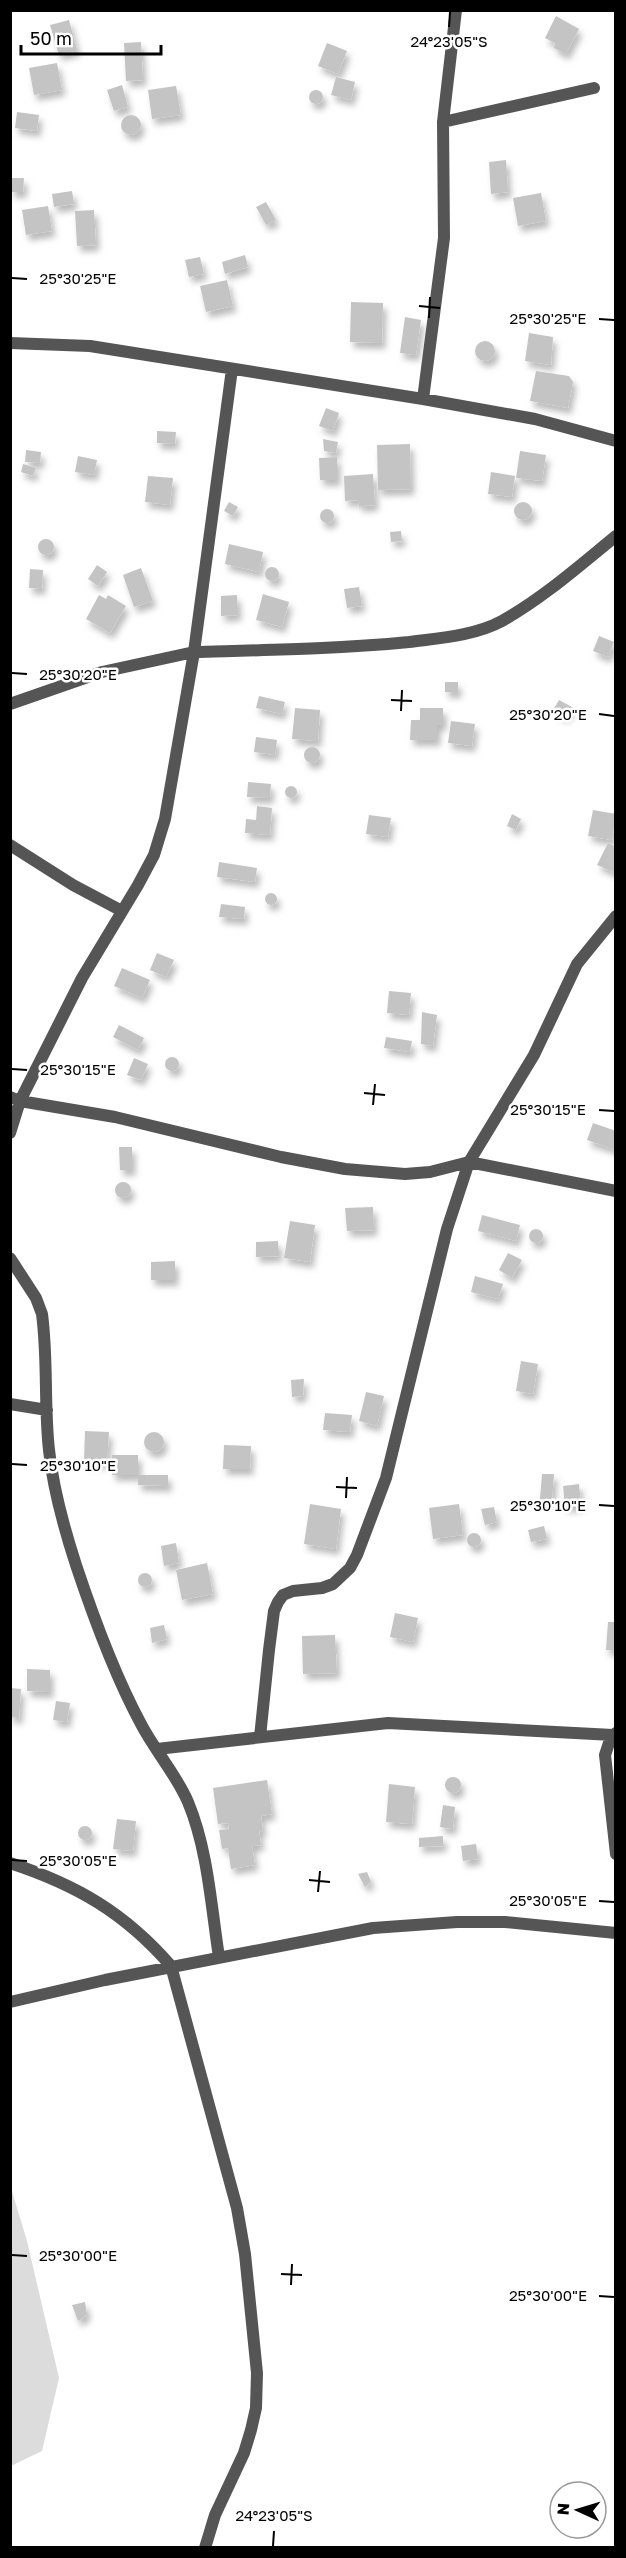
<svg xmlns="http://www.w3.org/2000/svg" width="626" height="2558" viewBox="0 0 626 2558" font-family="'Golos Text',sans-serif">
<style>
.green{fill:#dcdcdc}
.building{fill:#c4c4c4;filter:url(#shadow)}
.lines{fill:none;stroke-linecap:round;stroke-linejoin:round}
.minor{stroke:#555;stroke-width:12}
.ticks{fill:none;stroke:#000;stroke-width:2}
.ticks-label{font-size:15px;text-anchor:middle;fill:#000;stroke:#fff;stroke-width:5;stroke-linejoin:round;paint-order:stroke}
</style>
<defs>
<filter id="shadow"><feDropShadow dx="3.5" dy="6" stdDeviation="3" flood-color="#0004"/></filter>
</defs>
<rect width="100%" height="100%" fill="#fff"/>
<path class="green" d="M11 2188 27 2241 59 2378 42 2451 11 2466Z"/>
<path class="building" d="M556 16 579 29 566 54 554 48 555 43 545 38Z
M69 20 77 50 59 55 50 25Z
M141 42 143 80 126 81 124 43Z
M327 43 347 51 338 74 318 66Z
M57 63 62 90 34 95 29 68Z
M336 77 355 82 351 100 331 95Z
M122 85 128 107 114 111 107 90Z
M176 86 181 115 152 119 148 90Z
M309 97a7 7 0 1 1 14 0a7 7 0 1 1-14 0Z
M17 112 39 115 37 131 15 128Z
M121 125a10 10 0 1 1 20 0a10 10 0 1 1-20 0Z
M506 160 508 192 491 194 489 162Z
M11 178H24L23 192H11Z
M72 191 74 204 54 207 52 194Z
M541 193 546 221 518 226 513 198Z
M266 202 276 220 266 225 256 207Z
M48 206 52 231 26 235 22 210Z
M94 210 96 245 77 246 75 211Z
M245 255 248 267 225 274 222 262Z
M200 257 204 274 189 277 185 260Z
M227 280 233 306 206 312 200 286Z
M351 302 383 303 382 343 350 342Z
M405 317 421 320 416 355 400 353Z
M529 333 553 337 551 365 525 361Z
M475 351a10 10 0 1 1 20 0a10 10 0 1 1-20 0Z
M536 371 569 376 573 382 568 408 530 401Z
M326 408 339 413 333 431 319 426Z
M157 431 176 432 175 444 157 443Z
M323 439 338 442 336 453 324 451Z
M410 444 411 489 378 490 377 445Z
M26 450 41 452 40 463 25 462Z
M520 451 546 455 542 481 516 478Z
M78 456 97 460 94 475 75 472Z
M337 457V480H320L319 458Z
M23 464 36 468 33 476 21 472Z
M491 472 515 476 512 497 488 494Z
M373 474 375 505 359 506 358 500 345 501 344 476Z
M148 476 173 478 170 505 145 502Z
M229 502 238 507 233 516 224 511Z
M514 511a9 9 0 1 1 18 0a9 9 0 1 1-18 0Z
M320 516a7 7 0 1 1 14 0a7 7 0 1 1-14 0Z
M401 531 402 541 391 542 390 532Z
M38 547a8 8 0 1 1 16 0a8 8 0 1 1-16 0Z
M229 544 263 552 259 572 225 564Z
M97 565 107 572 98 586 88 579Z
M265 574a7 7 0 1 1 14 0a7 7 0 1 1-14 0Z
M141 568 153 601 134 607 123 575Z
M30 569 43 570 42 589 29 588Z
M359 587 362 606 347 608 344 589Z
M263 594 289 602 282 627 256 620Z
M99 595 106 599 108 595 126 606 110 633 86 619Z
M237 595 238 615 221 616V596Z
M599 636 614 642 608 657 593 651Z
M445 682H458V692H445Z
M259 696 285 702 282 714 256 708Z
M559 700 572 707 565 717 553 710Z
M295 708 320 710 318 741 292 739Z
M420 708H443V725H437V740H410L411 720H420Z
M451 721 475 724 472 746 448 743Z
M256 737 277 740 275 755 254 752Z
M304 755a8 8 0 1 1 16 0a8 8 0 1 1-16 0Z
M248 782 271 784 270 798 247 797Z
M285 792a6 6 0 1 1 12 0a6 6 0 1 1-12 0Z
M257 806 272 808 270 835 245 833 246 819 256 820Z
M593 810 616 814 612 840 588 836Z
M512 814 521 819 516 830 507 826Z
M369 815 391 818 388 837 366 834Z
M608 843 616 847V873L597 865Z
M219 862 257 868 255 882 217 877Z
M265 899a6 6 0 1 1 12 0a6 6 0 1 1-12 0Z
M221 904 245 907 244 919 219 917Z
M157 953 174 960 166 977 150 970Z
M122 968 150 980 142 998 114 986Z
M389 991 411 993 409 1015 387 1013Z
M422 1012 437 1015 433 1046 421 1044Z
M119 1025 144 1038 138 1050 113 1037Z
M386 1037 412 1041 410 1052 384 1048Z
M165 1064a7 7 0 1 1 14 0a7 7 0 1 1-14 0Z
M134 1058 148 1064 141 1080 127 1075Z
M593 1123 616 1131V1150L587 1140Z
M119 1147H132V1170H120Z
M115 1190a8 8 0 1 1 16 0a8 8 0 1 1-16 0Z
M373 1207 374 1230 347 1231 345 1208Z
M482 1215 520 1225 516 1241 478 1231Z
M290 1221 315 1225 310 1262 284 1258Z
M529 1236a7 7 0 1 1 14 0a7 7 0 1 1-14 0Z
M278 1241 279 1256 256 1257V1242Z
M508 1253 522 1260 512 1278 499 1270Z
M175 1261V1280H151V1262Z
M475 1276 503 1284 498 1299 471 1292Z
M521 1361 538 1364 533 1394 516 1391Z
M304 1379 303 1396 292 1397 291 1380Z
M366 1392 384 1396 377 1426 359 1421Z
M325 1413 352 1415 350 1432 323 1430Z
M85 1431 109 1432 107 1463 84 1462Z
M144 1442a10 10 0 1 1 20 0a10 10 0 1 1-20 0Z
M224 1445 251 1446 250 1469H223Z
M112 1455H138V1475H112Z
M542 1474H554L552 1500 540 1499Z
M138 1475H168V1486L138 1485Z
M579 1484 581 1505 565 1507 563 1486Z
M310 1504 341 1509 336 1549 304 1544Z
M459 1504 463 1535 433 1539 429 1508Z
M494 1507 497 1522 485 1525 481 1509Z
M544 1526 547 1539 531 1542 528 1530Z
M467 1540a7 7 0 1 1 14 0a7 7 0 1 1-14 0Z
M176 1543 179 1563 164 1566 161 1546Z
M207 1563 213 1594 182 1600 176 1570Z
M138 1580a7 7 0 1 1 14 0a7 7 0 1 1-14 0Z
M395 1613 418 1618 413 1642 390 1637Z
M608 1622H616V1650H606Z
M164 1625 167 1639 152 1643 150 1628Z
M335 1635 337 1673 303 1674 302 1636Z
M27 1669 50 1670V1692L27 1691Z
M10 1688 21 1689 19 1718 10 1717Z
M56 1701 70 1703 67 1722 53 1720Z
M445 1785a8 8 0 1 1 16 0a8 8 0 1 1-16 0Z
M267 1780 272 1814 261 1816 263 1830 259 1832 261 1845 252 1846 255 1865 231 1869 228 1848 222 1849 219 1830 229 1829 228 1823 218 1824 213 1788Z
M389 1784 415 1787 412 1824 386 1822Z
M443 1805 455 1807 453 1829 440 1827Z
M117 1819 136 1821 133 1851 113 1849Z
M78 1833a7 7 0 1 1 14 0a7 7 0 1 1-14 0Z
M443 1836V1846L419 1847V1838Z
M476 1844 478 1859 463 1861 461 1846Z
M367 1872 371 1882 365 1887 358 1874Z
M85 2302 87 2315 78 2321 72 2305Z"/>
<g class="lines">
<path class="minor" d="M443 122 594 88
M10 343 90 346 423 399 535 419 616 441
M423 399 444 238 443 122 456 10
M616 536C579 566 543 598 502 621 474 636 439 638 409 642 337 649 266 650 194 652L165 819 154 855 138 885 82 978 20 1101 115 1117 281 1157 345 1169 405 1174 430 1172 469 1162 616 1191
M10 704 102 672 194 652 232 369
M10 845 73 885 122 911
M10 1097 20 1101 10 1133
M10 1258 36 1298 42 1314C48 1359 44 1405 49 1450 53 1489 64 1528 76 1565 94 1619 114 1674 141 1724 155 1751 176 1774 188 1802 208 1850 211 1906 219 1957
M10 1404 47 1410
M616 1733 609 1743 605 1755 616 1854
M260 1737 269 1650 274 1611 278 1602 283 1595 293 1591 322 1588 333 1584 350 1568 357 1555 386 1478 447 1229 469 1162 534 1055 577 964 616 916
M157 1749 388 1723 613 1735
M10 1863C77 1885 125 1913 171 1966L237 2208 245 2254 257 2373 256 2408 251 2430 244 2453 215 2515 205 2548
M10 2002 105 1980 373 1928 457 1922H505L616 1933"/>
</g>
<path class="ticks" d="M449 27 450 12M12 278 27 279M419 306 440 308M429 318 430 297M599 319 614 320M12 673 27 674M391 700 412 701M401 711 402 690M599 714 614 716M12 1069 27 1070M364 1093 385 1095M373 1105 375 1084M599 1110 614 1111M12 1464 27 1465M336 1487 357 1488M346 1498 347 1477M599 1505 614 1506M12 1860 27 1861M309 1880 330 1882M318 1892 320 1871M599 1901 614 1902M12 2255 27 2256M281 2274 302 2275M291 2285 292 2264M599 2296 614 2297M273 2546 274 2531"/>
<g class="ticks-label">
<text x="449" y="47">24°23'05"S</text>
<text x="78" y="284">25°30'25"E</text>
<text x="548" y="324">25°30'25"E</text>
<text x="78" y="680">25°30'20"E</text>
<text x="548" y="720">25°30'20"E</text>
<text x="78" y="1075">25°30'15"E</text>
<text x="548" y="1115">25°30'15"E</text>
<text x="78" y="1471">25°30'10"E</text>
<text x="548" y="1511">25°30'10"E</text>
<text x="78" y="1866">25°30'05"E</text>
<text x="548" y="1906">25°30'05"E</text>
<text x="78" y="2261">25°30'00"E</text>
<text x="548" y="2301">25°30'00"E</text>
<text x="274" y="2521">24°23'05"S</text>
</g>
<rect width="626" height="2558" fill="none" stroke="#000000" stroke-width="24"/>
<g transform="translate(578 2510) rotate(274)"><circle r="28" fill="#ffffff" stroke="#999999" stroke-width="1.5"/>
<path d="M0-4.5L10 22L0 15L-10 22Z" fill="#000000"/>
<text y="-9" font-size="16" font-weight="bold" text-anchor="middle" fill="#000000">N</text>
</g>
<path d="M21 45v9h140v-9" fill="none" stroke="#000000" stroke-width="3"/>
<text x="30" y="45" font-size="18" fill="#000000" stroke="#ffffff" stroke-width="4.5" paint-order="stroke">50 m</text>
</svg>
